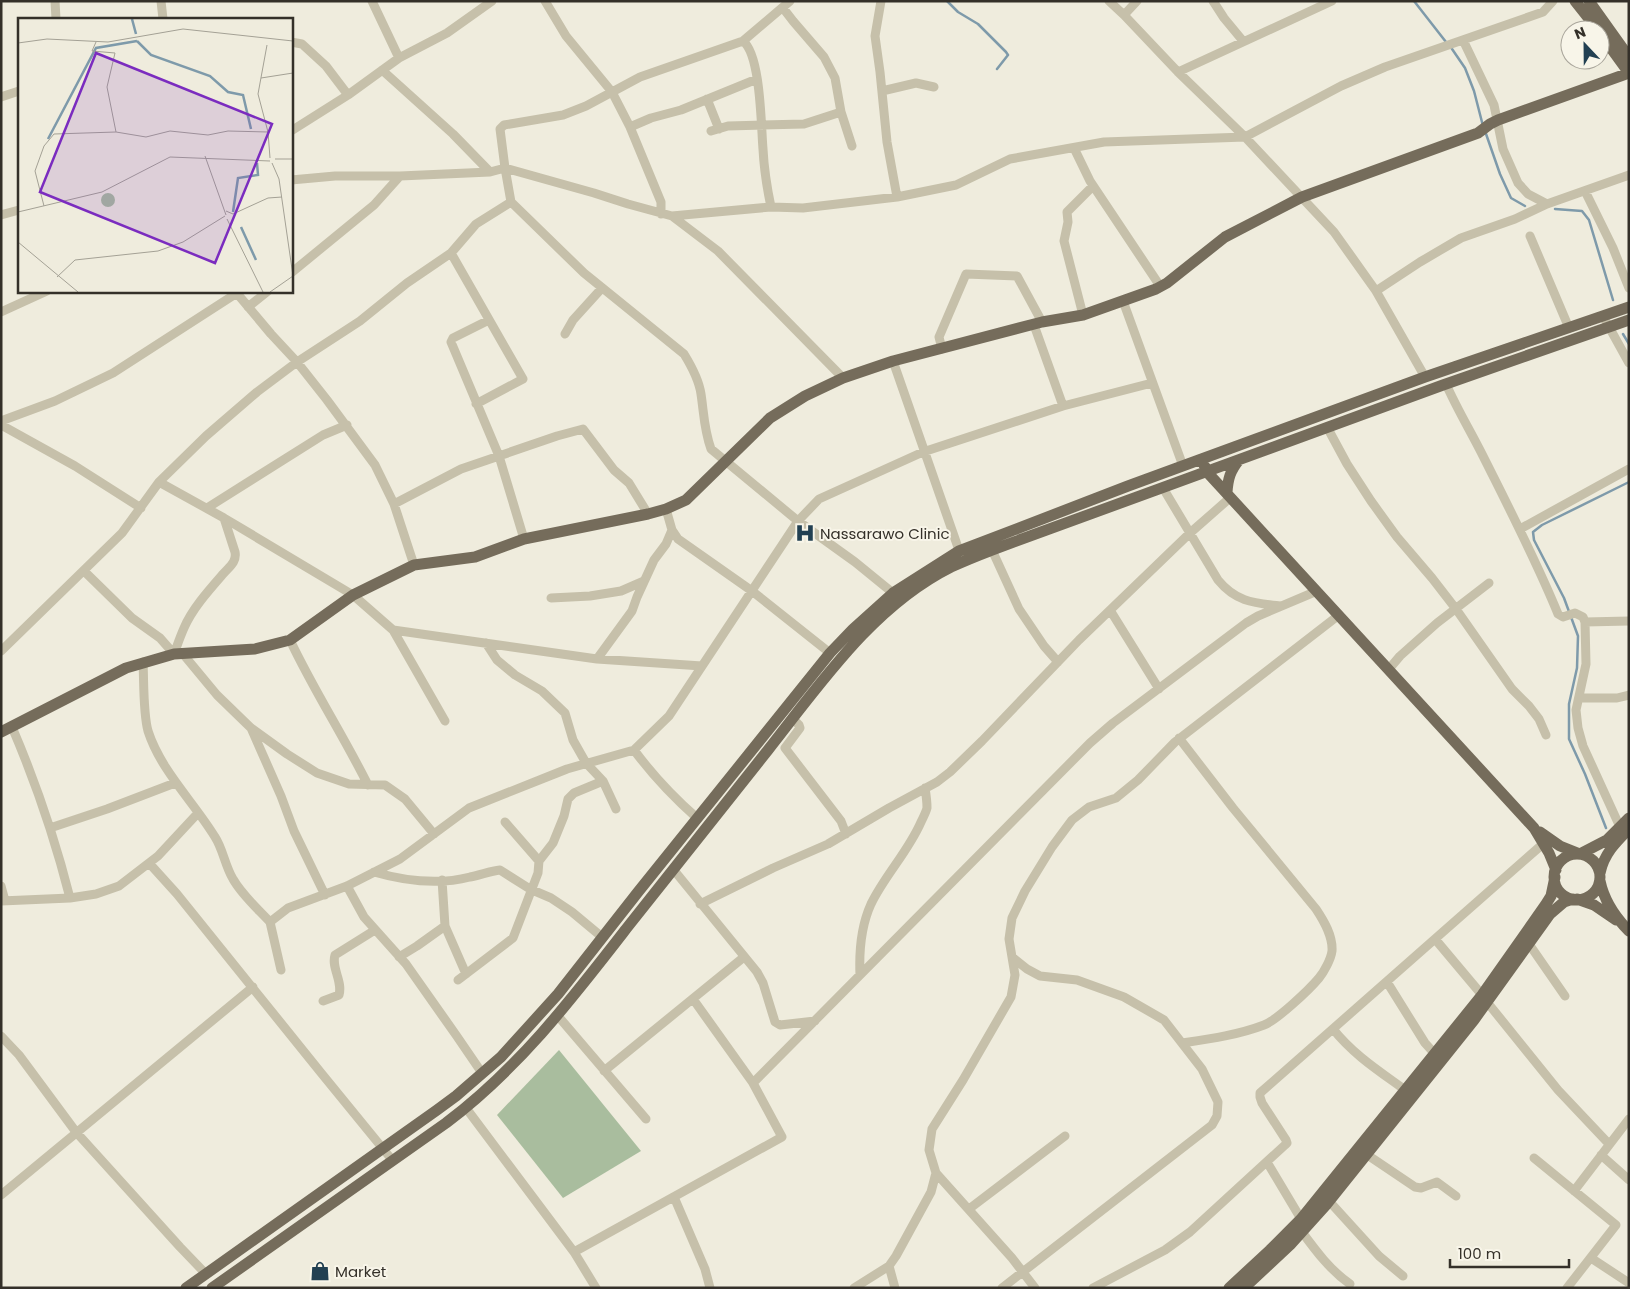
<svg xmlns="http://www.w3.org/2000/svg" width="1630" height="1289" viewBox="0 0 1630 1289" font-family="Poppins,sans-serif">
<style>
.green{fill:#a9bd9e}
.lines{fill:none;stroke-linecap:round;stroke-linejoin:round}
.stream{stroke:#7e9aaa;stroke-width:2.5}
.minor{stroke:#c6c0aa;stroke-width:9}
.major{stroke:#756c5b;stroke-width:11}
.labels{text-anchor:middle;dominant-baseline:central;stroke-width:4;stroke-linejoin:round;paint-order:stroke}
.poi-label{font-size:15px;fill:#343029;stroke:#f8f5e9;text-anchor:start}
.inset-river{fill:none;stroke:#7e9aaa;stroke-width:2.5}
.inset-road{fill:none;stroke:#a4a195;stroke-width:1}
.view{fill:#7b2cbf;fill-opacity:0.15;stroke:#7b2cbf;stroke-width:2.5}
.inset-edge{fill:none;stroke:#343029;stroke-width:2.5}
</style>
<rect width="100%" height="100%" fill="#efecdd"/>
<path class="green" d="M559 1050 641 1151 563 1198 497 1115Z"/>
<g class="lines">
<path class="stream" d="M947 1 958 12 978 24 1006 52 1008 55 997 69
M1414 1 1446 42
M1450 46 1465 68 1474 91 1483 126
M1485 131 1500 174 1511 198 1525 206
M1555 209 1582 211 1589 220 1613 300
M1623 334 1629 344
M1606 828 1585 774 1569 739V704L1577 668 1578 636 1564 598 1534 540 1533 532 1542 525 1629 482"/>
<path class="minor" d="M55 1 56 19
M161 1 163 19
M372 1 399 58
M545 1 566 36 612 92 630 127 661 202V214
M881 1 875 36 880 72 887 142 897 197
M1109 1 1124 15 1178 72 1245 137 1334 232 1376 291 1425 377
M1213 1 1224 18 1243 41
M783 8 793 21 824 57 835 78 841 112 852 146
M1124 15 1137 1
M1463 40 1494 105 1503 149 1518 183 1528 194 1547 204
M743 41C761 55 761 127 763 149 764 169 767 188 771 207
M291 42 302 44 326 66 348 95
M382 70 453 134 490 172
M1178 72 1332 1
M882 91 916 83 934 87
M1 97 19 91
M707 99 719 129
M630 127 651 118 681 110 757 79
M291 131 348 95 399 58 447 33 492 1
M711 131 728 126 804 124 841 112
M1074 148 1090 181 1160 286
M291 180 335 176H400L490 172 505 168 500 129 504 125 563 115 586 106 640 77 743 41 790 1
M1585 191 1613 248 1629 288
M1 215 19 210
M672 216 718 251 843 378
M1530 236 1569 328
M451 253 476 224 511 202
M291 273 374 205 400 176
M235 291 271 334 297 362 327 400 375 465 394 504 414 565
M1376 291 1420 262 1461 238 1515 219 1547 204 1629 175
M1123 301 1183 466
M248 307 268 291
M1 312 47 291
M1083 315 1064 241 1068 222 1067 212 1093 186
M1603 316 1629 363
M489 320 453 338 451 342 499 456 524 539
M1034 325 1063 406
M565 334 573 320 602 288
M942 349 939 337 966 274 1017 276 1042 322
M893 361 961 556
M1446 384C1457 409 1471 432 1483 456 1509 508 1536 560 1558 614L1563 617 1575 613 1583 617 1585 622
M1 421 55 401 113 373 237 293
M1 425 75 466 141 508
M1327 427 1347 464 1371 501 1397 537 1432 578 1456 609 1512 689 1529 706 1539 719 1546 735
M159 482 224 518 353 595 393 630 597 659 702 666
M1163 488 1218 580C1236 602 1254 603 1280 606
M394 504 461 469 557 436 583 429 614 470 629 483 648 514
M207 508 323 435 347 425
M666 509 672 530 678 539 752 591 830 653
M1520 529 1629 469
M992 550 1019 609 1044 646 1058 662
M84 571 132 618 160 638 174 654C177 646 180 637 184 628 192 609 209 590 223 574 229 567 237 562 235 552L224 518
M893 593 855 562 798 521 711 449C704 430 704 414 701 394 699 380 692 367 684 354L584 273 511 202 505 168 594 193 628 204 672 216 771 207 803 208 897 197 956 185 1010 159 1104 142 1245 137 1341 86 1385 67 1543 12 1553 1
M551 598 590 596 621 591 644 581
M1110 610 1159 689
M393 630 445 721
M290 640C313 689 343 735 368 785
M486 643 497 660 515 675 542 691 565 713 573 740 586 763 603 781 616 809
M1 651 122 533 159 482 206 436 257 392 297 362 360 321 407 283 451 253 523 379 476 404
M183 654 217 695 251 728 287 754 317 773 349 784 385 785 405 799 434 834
M597 659 632 611 637 597 654 560 666 544 672 530
M143 662C144 681 143 713 148 731 161 771 193 801 215 837 223 849 225 866 233 879 242 895 257 908 270 922
M1389 669 1400 656 1437 623 1489 583
M1580 698H1617L1629 695
M793 719 799 725 800 728 785 748 841 821 846 834
M12 727C36 783 55 839 70 898
M251 728 281 796 294 831 325 895
M1179 738 1233 808 1316 909C1324 921 1333 936 1332 951 1331 959 1324 972 1319 978 1309 990 1277 1020 1264 1025 1238 1035 1209 1039 1182 1043
M634 750C654 777 672 796 697 818
M1620 827 1583 746 1578 728 1576 710 1586 664 1585 622 1629 621
M50 828 107 809 175 783
M539 861 553 843 564 816 568 799 574 793 603 781
M149 863 177 894 322 1074 393 1161
M673 869 757 972 763 983 775 1022 780 1025 815 1021
M374 872C405 881 439 885 470 877 481 875 490 871 500 870L530 889 551 898 572 912 602 937
M442 880 445 926 466 974
M1 886 5 901
M347 886 364 917 406 964 456 1035 482 1073
M1 901 70 898 96 894 119 886 158 856 198 813
M700 904 773 868 828 844 889 808 937 782 950 772 982 741 1079 640 1190 533 1231 497
M1435 939 1482 995
M1529 944 1565 996
M399 957 417 946 445 926
M281 970 270 922 288 908 347 886 400 859 469 808 567 769 634 750 669 716 798 521 819 499 923 452 1063 406 1152 383
M860 975C859 952 861 926 871 904 885 875 908 852 921 822 923 818 926 812 927 808 927 802 926 794 925 788
M458 980 513 938 538 873 539 861 505 822
M1387 982 1425 1043 1434 1053
M323 1001 339 995C343 981 331 968 335 955L375 930
M1487 1002 1558 1090 1609 1144
M558 1016 646 1119
M1333 1029C1352 1053 1376 1069 1401 1087L1405 1091
M1 1036 19 1055 76 1132 180 1247 206 1274
M604 1071 744 957
M753 1083 1090 743 1113 723 1246 623 1258 616 1317 591
M466 1108 574 1252
M1366 1154 1415 1187 1421 1188 1437 1182 1456 1196
M1601 1155 1629 1180
M1534 1158 1616 1225 1567 1288
M1267 1162 1301 1219
M1574 1191 1629 1119
M1 1195 253 987
M674 1197 705 1269 710 1288
M1329 1201 1379 1256 1403 1276
M969 1209 1065 1136
M1302 1232C1316 1251 1330 1270 1350 1284
M1591 1258 1629 1283
M889 1266 895 1288
M596 1288 574 1252 782 1137 753 1083 693 999
M854 1288 889 1266 896 1256 931 1192 936 1173
M1002 1288 1212 1125 1217 1116 1218 1102 1202 1069 1164 1020 1124 997 1077 980 1040 976 1027 969 1012 957
M1035 1288 1012 1258 936 1173 929 1150 932 1129 963 1080 1011 997 1015 975 1009 939 1012 918 1025 891 1052 847 1072 820 1089 807 1116 798 1138 780 1175 742 1339 615
M1093 1288 1165 1250 1190 1232 1285 1145 1287 1143 1286 1140 1262 1103 1260 1097V1093L1544 843"/>
<path class="major" d="M1575 1 1598 30
M1589 1 1629 57
M1204 465 1207 472 1534 828 1549 853 1556 870
M1227 492C1228 479 1230 471 1239 460
M1 732 126 668 174 654 255 649 290 640 353 595 414 565 475 557 524 539 648 514 666 509 686 500 770 418 805 396 843 378 893 361 1042 322 1083 315 1156 289 1167 283 1225 237 1302 197 1478 133 1490 124 1498 120 1629 73 1600 33
M1540 832 1560 846 1580 854 1607 840 1629 818
M1554 877a23 23 0 1 1 46 0a23 23 0 1 1-46 0Z
M1600 873C1604 854 1615 843 1629 829
M1600 881C1604 900 1615 917 1629 931
M1577 899 1594 905 1616 920
M186 1288 437 1110 456 1096 501 1057 558 994 638 892 830 653 853 629 893 593 959 551 1128 486 1425 377 1629 307
M212 1288 446 1123C518 1069 571 1000 626 929 673 869 721 810 768 750 821 683 873 606 951 567 964 561 979 555 992 550L1443 385 1629 320
M1229 1288 1270 1250 1301 1219 1482 995 1546 904 1551 896 1555 877
M1244 1288 1290 1245 1326 1205 1474 1020 1550 914 1564 902 1573 899"/>
</g>
<defs>
<symbol id="hospital-bare" viewBox="-9 -9 18 18"><path d="M-5-5h3v3.5h4V-5h3V5h-3V1.5h-4V5h-3Z" fill="#224052" stroke="#f8f5e9" stroke-width="2.5" paint-order="stroke"/></symbol>
<symbol id="shop-bare" viewBox="-9 -9 18 18"><path d="M-5-2.5h2.3a2.7 3.5 0 0 1 5.4 0H5L5.5 6h-11ZM-1.5-2.5h3a1.5 2.3 0 0 0-3 0Z" fill="#224052" stroke="#f8f5e9" stroke-width="2.5" paint-order="stroke"/></symbol>
</defs>
<g fill-rule="evenodd">
<use href="#hospital-bare" x="791" y="519" width="28" height="28"/>
<use href="#shop-bare" x="306" y="1257" width="28" height="28"/>
</g>
<g class="labels">
<g class="poi-label">
<text x="820" y="533">Nassarawo Clinic</text>
<text x="335" y="1271">Market</text>
</g>
</g>
<g transform="translate(18 18)">
<rect width="275" height="275" fill="#efecdd"/>
<path d="M83 182a7 7 0 1 1 14 0a7 7 0 1 1-14 0Z" fill="#a9bd9e"/>
<path class="inset-river" d="M114 1 118 16M119 23 133 37 192 58 210 74 225 77 233 111M30 121 78 30 119 23M215 194 220 160 240 157 239 145M223 209 238 242"/>
<path class="inset-road" d="M78 24 74 33 97 35 89 69 98 114M0 25 29 21 90 24 165 11 275 23M249 27 240 76 250 114 252 140M243 60 275 55M187 138 208 197M257 141H275M254 145 261 161 275 258M26 188 17 153 26 128 36 116 98 114 128 119 152 113 190 117 210 113 250 114M208 193 215 196 250 180 264 179M0 194 84 174 152 139 252 143M209 201 245 274M0 224 60 274M39 259 57 242 140 233 165 224 207 198M252 274 275 258"/>
<path class="view" d="M78 35 254 106 197 245 22 174Z"/>
<rect width="275" height="275" class="inset-edge"/>
</g>
<rect width="1630" height="1289" fill="none" stroke="#343029" stroke-width="5"/>
<g transform="translate(1585 45) rotate(338)"><circle r="24" fill="#f8f5e9" stroke="#aaa69c"/>
<path d="M0-4L9 19L0 12L-9 19Z" fill="#224052"/>
<text y="-8" font-size="14" font-weight="bold" text-anchor="middle" fill="#343029">N</text>
</g>
<path d="M1450 1259v8h119v-8" fill="none" stroke="#343029" stroke-width="2.5"/>
<text x="1458" y="1259" font-size="15" fill="#343029" stroke="#f8f5e9" stroke-width="4" paint-order="stroke">100 m</text>
</svg>
